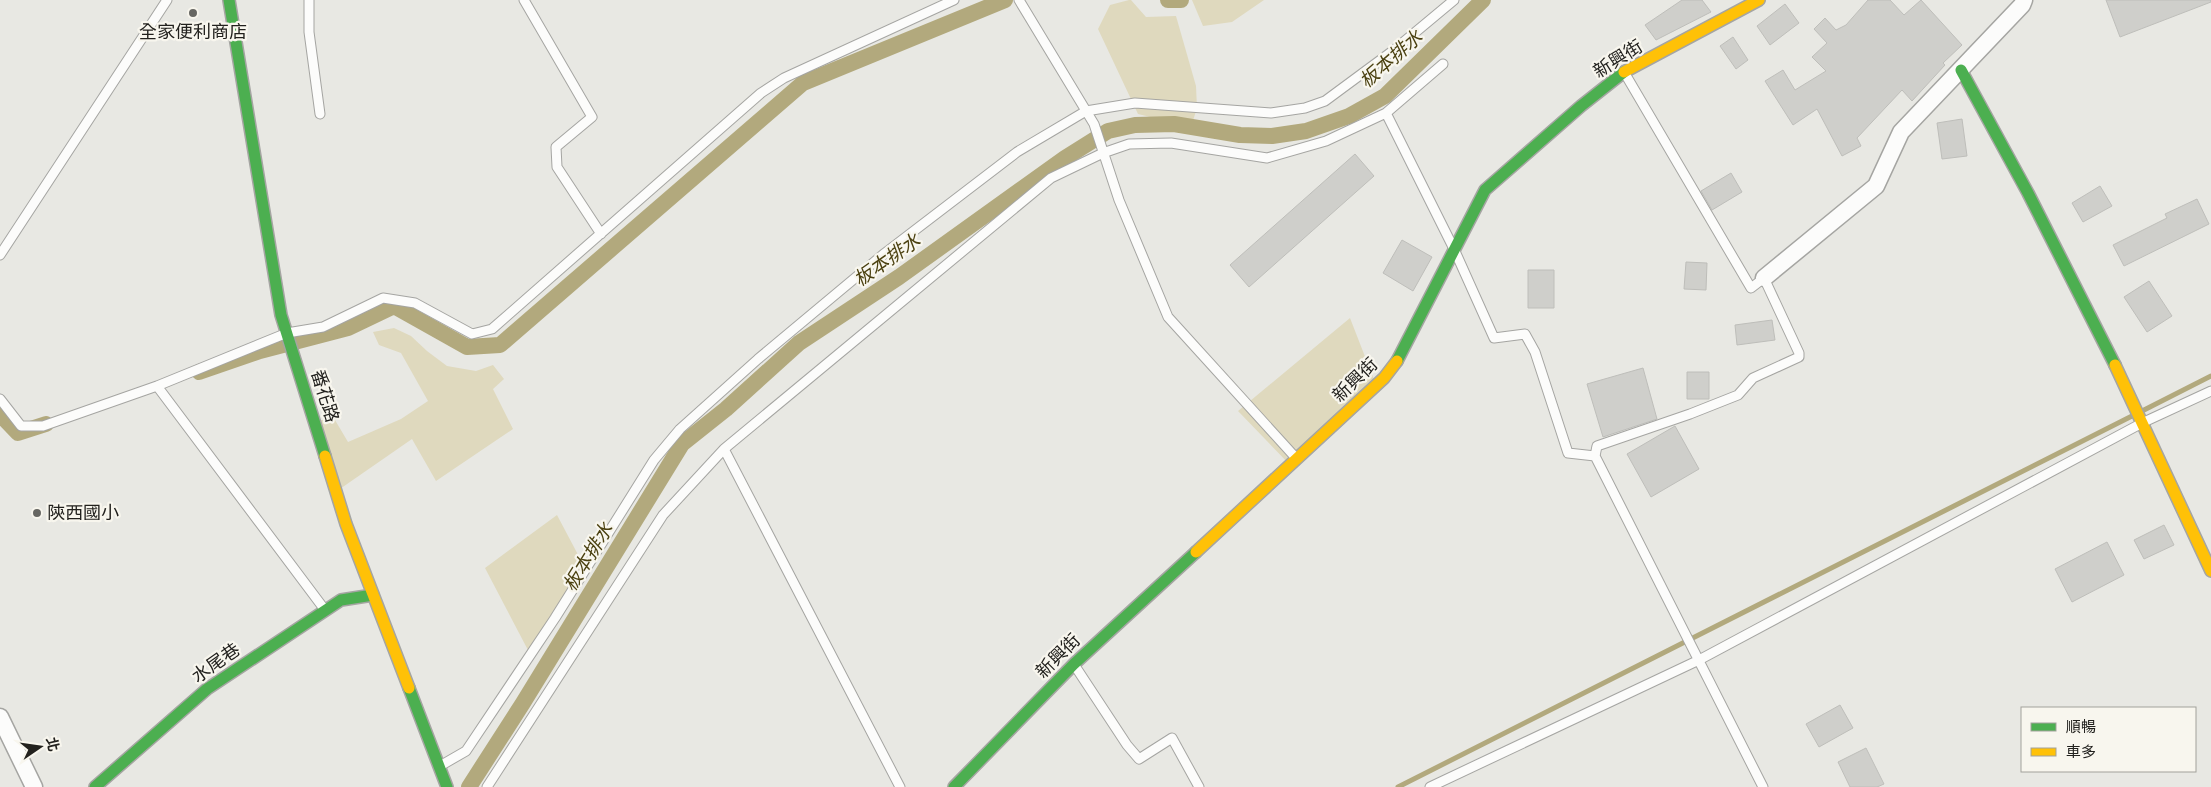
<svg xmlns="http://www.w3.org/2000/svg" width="2211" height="787" viewBox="0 0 2211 787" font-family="Jost,'Noto Sans TC',sans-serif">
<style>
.green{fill:#dfd9be}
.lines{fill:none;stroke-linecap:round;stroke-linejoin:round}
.stream{stroke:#b2a97d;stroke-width:5}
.canal{stroke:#b2a97d;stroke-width:16}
.building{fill:#cfcfcb;stroke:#bebeba}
.lane-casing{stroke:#a5a5a2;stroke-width:11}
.street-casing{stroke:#a5a5a2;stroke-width:19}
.fast-casing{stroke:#a5a5a2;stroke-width:14}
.slow-casing{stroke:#a5a5a2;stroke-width:14}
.lane{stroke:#fcfcfb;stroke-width:9}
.street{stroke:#fcfcfb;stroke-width:16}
.fast{stroke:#4caf50;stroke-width:11}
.slow{stroke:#ffc107;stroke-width:11}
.poi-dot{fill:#676763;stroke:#f8f6ee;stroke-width:2}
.labels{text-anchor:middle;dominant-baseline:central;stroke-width:4.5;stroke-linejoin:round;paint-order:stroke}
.poi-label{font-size:18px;fill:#22211e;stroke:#f8f6ee}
.street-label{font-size:18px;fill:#22211e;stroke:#f8f6ee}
.water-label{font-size:19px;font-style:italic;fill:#4b4111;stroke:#f8f6ee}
</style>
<rect width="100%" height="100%" fill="#e8e8e3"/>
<path class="green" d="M1129 0H1131L1146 17 1176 16 1196 86 1197 108 1191 127 1138 114 1098 29 1110 5Z
M1192 0H1264L1232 22 1203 26Z
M1350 318 1378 390 1291 466 1238 411Z
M394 328 411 336 427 351 447 366 476 371 493 365 504 379 493 389 513 429 436 481 412 439 337 491 317 420H335L348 442 401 419 428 401 401 353 379 345 373 332Z
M557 515 584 566 529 652 485 568Z"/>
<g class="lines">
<path class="stream" d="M2144 410 2211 376
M1398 787 2132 416"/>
<path class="canal" d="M1168 0H1181
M199 372 260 351 348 328 394 306 467 347 500 345 803 83 1005 0
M0 414 18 433 46 424
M469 787 523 703 682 444 726 409 799 343 899 277 1065 158 1108 131 1135 125 1174 124 1240 135 1272 136 1306 131 1349 116 1385 96 1483 0"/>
</g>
<path class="building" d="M1682 0H1702L1711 12 1656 40 1645 25Z
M1868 0H1890L1904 15 1921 0 1962 45 1943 63 1945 65 1912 101 1902 90 1857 138 1861 146 1842 156 1817 109 1793 125 1765 81 1783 70 1795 90 1826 71 1812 57 1827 43 1814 29 1825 18 1836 30 1846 25Z
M2106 0H2211V2L2120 37Z
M1785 4 1799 23 1770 45 1757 26Z
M1733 37 1748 60 1736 69 1720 46Z
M1962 119 1967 156 1942 159 1937 123Z
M1355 154 1374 176 1249 287 1230 265Z
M1731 173 1742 192 1712 210 1701 191Z
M2100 186 2112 206 2083 222 2072 203Z
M2197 199 2209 224 2124 266 2113 245 2167 218 2165 214Z
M1402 240 1432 257 1413 291 1383 273Z
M1686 262 1707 263 1706 290 1684 289Z
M1528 270H1554V308H1528Z
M2149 281 2172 316 2147 332 2124 297Z
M1772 320 1775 340 1737 345 1735 325Z
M1643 368 1657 419 1603 437 1587 384Z
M1687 372H1709V399H1687Z
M1675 426 1699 469 1651 497 1627 454Z
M2164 525 2174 545 2144 559 2134 540Z
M2107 542 2124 575 2072 602 2055 569Z
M1840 705 1853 728 1819 747 1806 724Z
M1866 748 1884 784 1877 787H1850L1838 762Z"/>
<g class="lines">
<defs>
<path id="lane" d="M309 0V32L320 114
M524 0 592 117 556 147 557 167 601 234
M1019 0 1094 124 1119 200 1168 317 1296 458
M1386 113 1454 249 1494 338 1525 334 1535 352 1568 453 1595 456 1763 787
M0 255 167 0
M157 386 325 610
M0 399 21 426H43L157 386 287 333 323 327 383 298 415 303 472 334 492 329 761 93 784 78 954 0
M1595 456 1597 446 1690 414 1738 395 1753 378 1799 357V353L1764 278 1751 288 1624 72
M1075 666 1127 745 1139 759 1172 738 1199 787
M440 766 466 751 555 618 654 460 680 429 758 359 885 253 1017 152 1086 111 1135 103 1271 113 1305 108 1325 101 1394 50 1454 0
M487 787 663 515 724 449
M900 787 724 449 1051 178 1103 153 1129 144 1171 143 1267 158 1326 141 1386 113 1443 64
M1430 787 1699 660 2144 422 2211 391"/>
<path id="street" d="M1764 278 1876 186 1901 132 2022 5 2024 0
M0 717 34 787"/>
<path id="fast" d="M229 0 281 315 325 456
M1961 70 2028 193 2115 365
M1397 361 1485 190 1581 106 1624 72
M409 688 447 787
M95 787 207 689 341 600 373 595
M954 787 1074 664 1196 552"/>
<path id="slow" d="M1624 72 1759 0
M2115 365 2211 571
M325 456 346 524 409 688
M1196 552 1384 378 1397 361"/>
</defs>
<use href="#lane" class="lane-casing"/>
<use href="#street" class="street-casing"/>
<use href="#fast" class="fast-casing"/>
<use href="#slow" class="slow-casing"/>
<use href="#lane" class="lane"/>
<use href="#street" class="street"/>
<use href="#fast" class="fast"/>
<use href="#slow" class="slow"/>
</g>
<g class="poi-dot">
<circle cx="193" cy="13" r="5"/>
<circle cx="37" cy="513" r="5"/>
</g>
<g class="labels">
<g class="poi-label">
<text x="193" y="32">全家便利商店</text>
<text x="47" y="513" text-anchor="start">陝西國小</text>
</g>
<g class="street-label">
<text transform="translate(1618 59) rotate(-32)">新興街</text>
<text transform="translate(1355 380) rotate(-44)">新興街</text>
<text transform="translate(325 396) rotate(73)">番花路</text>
<text transform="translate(1058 656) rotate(-45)">新興街</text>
<text transform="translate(216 663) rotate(-35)">水尾巷</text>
</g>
<g class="water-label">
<text transform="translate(1391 59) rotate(-41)">板本排水</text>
<text transform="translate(887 260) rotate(-35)">板本排水</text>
<text transform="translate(588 557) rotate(-58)">板本排水</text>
</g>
</g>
<rect x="2021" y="707" width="175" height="65" fill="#f8f6ee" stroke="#a2a19b"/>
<rect x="2031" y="723" width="25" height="8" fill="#4caf50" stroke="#a2a19b"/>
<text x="2066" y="732" font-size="15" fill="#22211e">順暢</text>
<rect x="2031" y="748" width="25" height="8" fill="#ffc107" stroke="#a2a19b"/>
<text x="2066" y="757" font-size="15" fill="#22211e">車多</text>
<g transform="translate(40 747) rotate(77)" stroke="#f8f6ee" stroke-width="4" paint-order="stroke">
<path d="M0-4L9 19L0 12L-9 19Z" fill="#22211e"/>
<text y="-8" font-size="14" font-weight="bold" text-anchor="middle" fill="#22211e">北</text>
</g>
</svg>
